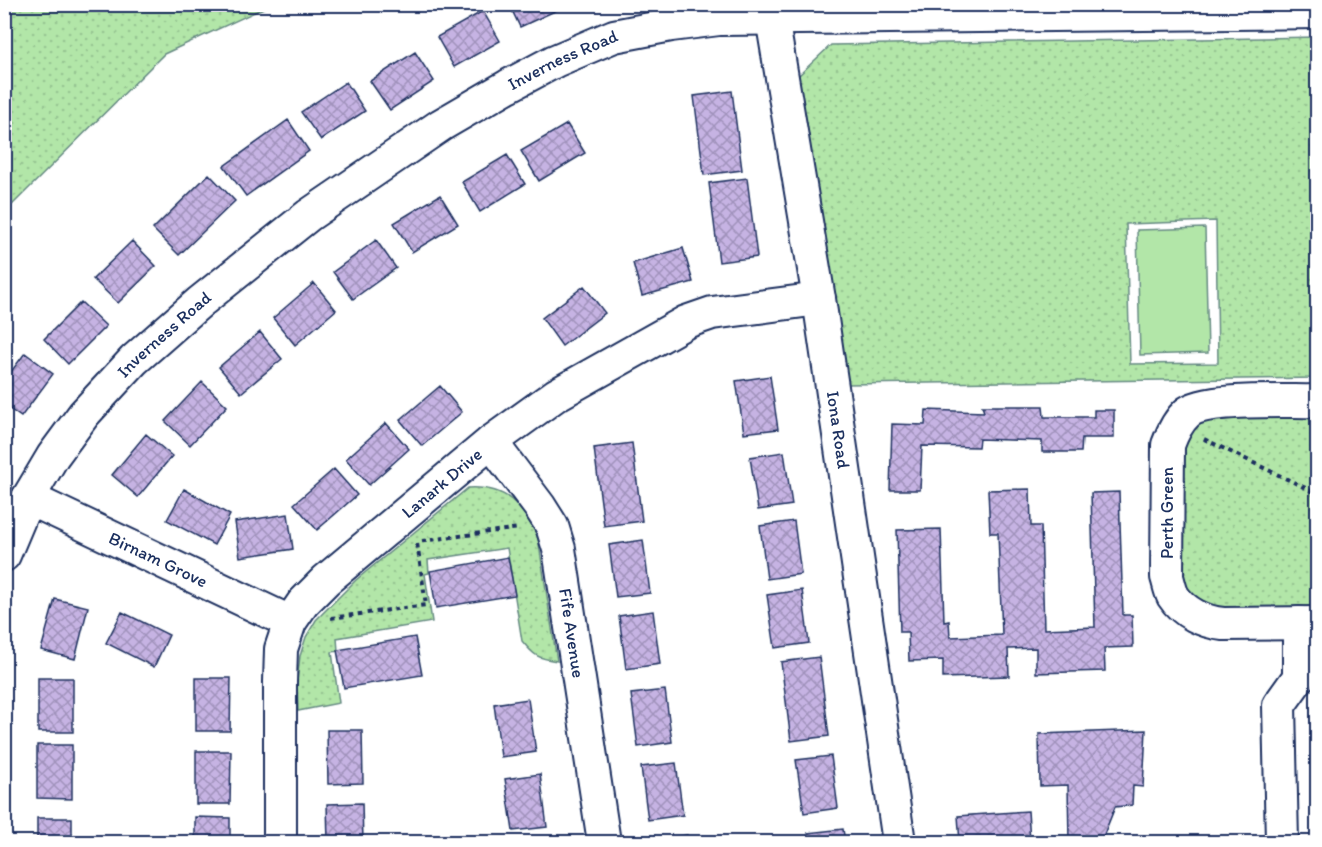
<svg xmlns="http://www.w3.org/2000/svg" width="1322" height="847" viewBox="0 0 1322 847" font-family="Itim,sans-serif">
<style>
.grass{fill:url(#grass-dots);stroke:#668a83;stroke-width:1.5;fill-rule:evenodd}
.garden{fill:#b2e6a8;stroke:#668a83;stroke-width:1.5}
.building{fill:url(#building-cross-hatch);stroke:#1b2f5e;stroke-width:1.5}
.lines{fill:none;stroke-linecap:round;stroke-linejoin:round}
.minor-casing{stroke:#1b2f5e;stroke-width:36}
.path{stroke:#1b2f5e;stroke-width:4;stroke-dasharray:4.5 4.5;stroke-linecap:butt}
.minor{stroke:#fff;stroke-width:32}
.labels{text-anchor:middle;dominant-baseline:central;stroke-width:4.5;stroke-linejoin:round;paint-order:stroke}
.street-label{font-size:18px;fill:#1b2f5e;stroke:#fff}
</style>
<defs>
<pattern id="grass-dots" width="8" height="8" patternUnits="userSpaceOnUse" patternTransform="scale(1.5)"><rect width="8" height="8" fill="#b2e6a8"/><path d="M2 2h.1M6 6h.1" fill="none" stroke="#98c693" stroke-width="1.8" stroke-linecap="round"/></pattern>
<pattern id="building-cross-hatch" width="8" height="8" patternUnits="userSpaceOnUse" patternTransform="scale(1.5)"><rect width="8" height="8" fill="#c6b3e3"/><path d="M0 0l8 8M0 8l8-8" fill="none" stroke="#a092bb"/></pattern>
</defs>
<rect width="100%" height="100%" fill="#fff"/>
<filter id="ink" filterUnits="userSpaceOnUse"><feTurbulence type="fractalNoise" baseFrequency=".0167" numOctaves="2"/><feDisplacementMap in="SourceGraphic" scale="12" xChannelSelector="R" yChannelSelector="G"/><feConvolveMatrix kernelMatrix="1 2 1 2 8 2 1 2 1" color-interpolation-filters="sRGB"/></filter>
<g filter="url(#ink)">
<path class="grass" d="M5 4H270V5L164 54 5 212Z
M1317 37V378L847 384 798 76 831 45ZM1216 221 1218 363 1130 364 1126 224Z
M1317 412V612L1213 613 1183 592 1179 445 1201 418Z
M468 488C507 486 522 505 538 538L557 661C538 658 535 657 522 641L507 548 428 560 429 573 425 574 432 622 337 638 338 651 332 652 339 703 298 711 297 681 300 656 306 637 316 620 356 580Z"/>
<path class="garden" d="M1205 228 1208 353 1140 355 1137 230Z"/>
<path class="building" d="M509 4H568V5L520 27Z
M483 11 500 41 454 67 437 37Z
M415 52 434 81 390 110 370 81Z
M346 82 365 111 321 140 301 112Z
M732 91 742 170 704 175 694 96Z
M288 120 309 151 246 196 224 166Z
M567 124 585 153 539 181 521 151Z
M507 155 525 184 480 212 462 182Z
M209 174 235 201 179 255 153 229Z
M747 178 757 257 719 262 709 183Z
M440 195 458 224 412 252 394 223Z
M376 240 396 268 353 299 333 272Z
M132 241 156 266 118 303 93 279Z
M683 248 693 282 642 296 633 263Z
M314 283 336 310 295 345 273 318Z
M584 286 605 313 562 346 542 318Z
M81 302 106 326 68 364 44 339Z
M260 332 282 359 241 393 219 367Z
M25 353 53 374 21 417 4 405V381Z
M770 376 778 429 744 433 736 381Z
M202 382 227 406 190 445 165 421Z
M440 386 462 412 422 446 400 420Z
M982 406H1043L1044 417H1094V410H1114V438H1082L1081 452H1042V441L979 439 978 447 922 446 920 490H890L892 424 925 425 926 410 984 412Z
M386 423 409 449 369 485 346 459Z
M146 434 172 456 138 497 112 475Z
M632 443 642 521 604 526 594 448Z
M784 452 792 505 758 510 750 457Z
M334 469 357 495 317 530 294 504Z
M184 489 230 515 214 545 167 520Z
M1030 489 1031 526H1041L1044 629 1095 627 1091 493 1119 492 1123 615H1132L1133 647 1104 648 1105 671 1036 673V648L1008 649 1009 676 943 678V660L909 661 908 632H900L897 530 941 529 944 622 949 621 950 637 1002 635 998 533H990L988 490Z
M288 514 293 549 240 557 235 522Z
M794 521 801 574 767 579 760 526Z
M643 540 650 593 616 597 609 545Z
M508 557 515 595 436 608 430 571Z
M802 590 809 643 775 648 767 595Z
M55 599 88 607 75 659 41 650Z
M653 611 660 664 626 669 619 616Z
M122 612 169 635 154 667 106 643Z
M415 637 422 675 344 688 337 650Z
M819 657 829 736 791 741 781 662Z
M38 678H73V732H38Z
M196 678H231L230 731H196Z
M665 690 672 742 638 747 631 694Z
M528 699 536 752 501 757 494 704Z
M327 730H362L363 783 328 784Z
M1146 730 1143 787 1133 786 1132 805 1115 807 1101 842 1069 841 1068 785 1040 786 1039 734Z
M37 745H72V799L37 798Z
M196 751H231L230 804H196Z
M831 756 838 808 804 813 796 760Z
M676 763 683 815 648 820 641 767Z
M540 774 547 827 513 831 505 779Z
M362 803 363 842H328L327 804Z
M1028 811 1030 842H960L958 816Z
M195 817 230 818V842H195Z
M37 818H72V842H37Z
M843 829 845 842H810L808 833Z
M687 835 688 842H653V840Z"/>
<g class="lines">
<defs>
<g id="minor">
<path id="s1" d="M772 18 819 299 899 842"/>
<path d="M1318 401C1291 402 1205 397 1187 413 1177 422 1172 434 1168 445L1167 577C1169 583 1170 590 1173 596 1184 613 1204 622 1223 624L1318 623"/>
<path id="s2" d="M491 442 540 507 552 526 559 549 604 842"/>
<path id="s3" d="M28 498 290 622"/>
<path id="s4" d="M4 555 28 498 53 456 84 414 134 360 200 302 309 215 441 125 508 86 555 61 614 36 671 25 719 19 1318 12"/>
<path id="s5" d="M280 842V682L281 649 290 622 303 603 326 580 491 442 556 395 686 322 712 313 819 299"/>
<path d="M1282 842 1279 705 1299 677V623"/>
</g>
</defs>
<use href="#minor" class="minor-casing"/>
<path class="path" d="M1204 439 1318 494
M422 541 519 528
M331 618 426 605 417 543"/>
<use href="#minor" class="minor"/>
</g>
</g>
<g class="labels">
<g class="street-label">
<text stroke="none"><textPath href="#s4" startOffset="762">Inverness Road</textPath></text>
<text stroke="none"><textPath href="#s4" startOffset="276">Inverness Road</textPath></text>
<text stroke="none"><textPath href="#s1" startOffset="417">Iona Road</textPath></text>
<text stroke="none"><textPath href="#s5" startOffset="428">Lanark Drive</textPath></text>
<text transform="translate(1167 513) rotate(-90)">Perth Green</text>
<text stroke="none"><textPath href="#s3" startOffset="144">Birnam Grove</textPath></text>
<text stroke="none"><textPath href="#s2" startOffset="213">Fife Avenue</textPath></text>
</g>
</g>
<rect width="1322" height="847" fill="none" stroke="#fff" stroke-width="24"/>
<rect x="12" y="12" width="1298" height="823" fill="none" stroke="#1b2f5e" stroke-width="2" filter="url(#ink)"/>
</svg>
